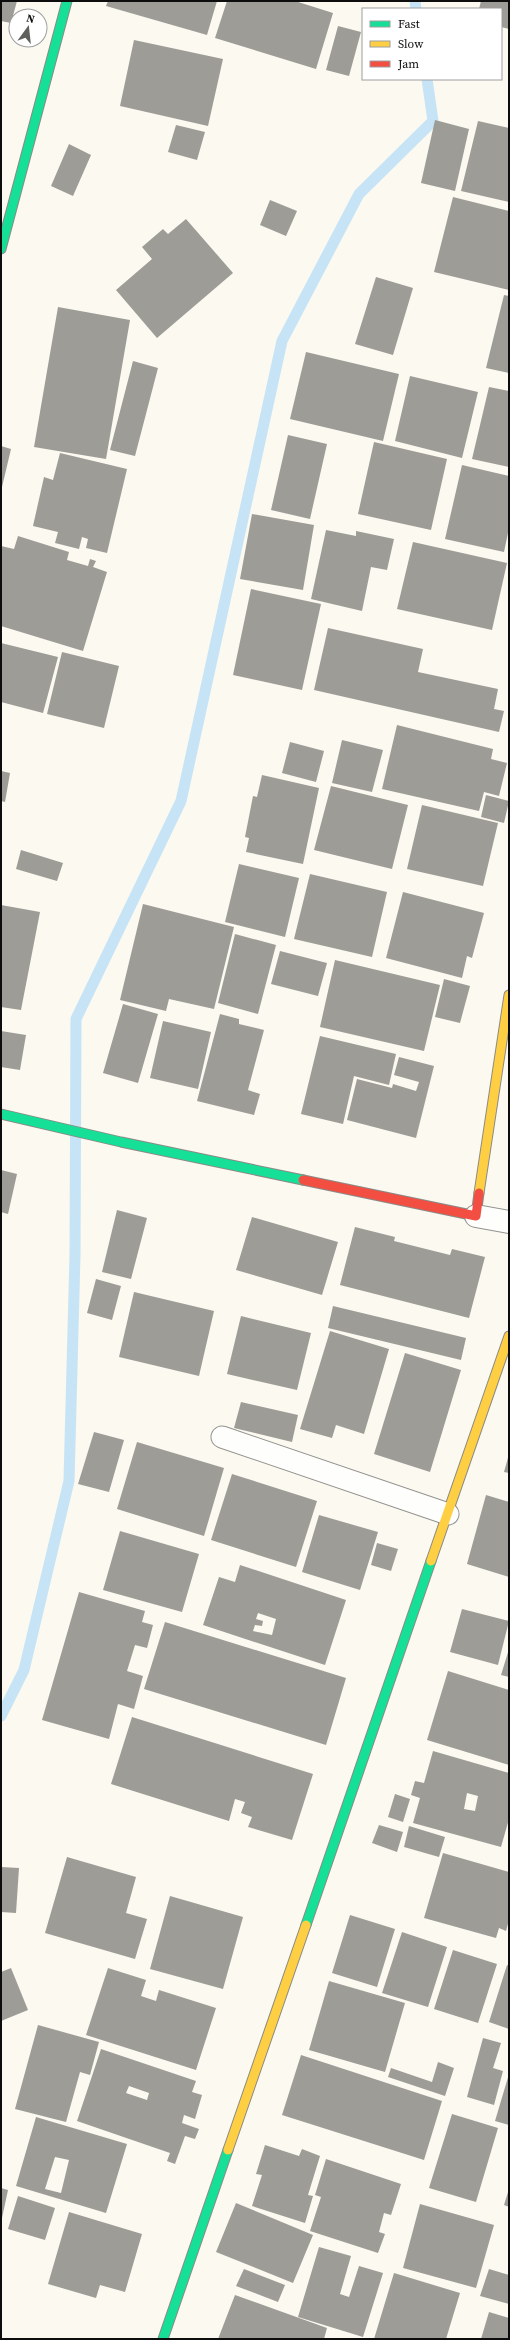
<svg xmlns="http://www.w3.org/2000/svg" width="510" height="2340" viewBox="0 0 510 2340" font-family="'Source Serif 4',serif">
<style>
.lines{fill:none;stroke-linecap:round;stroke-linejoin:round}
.stream{stroke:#c6e4f6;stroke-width:11}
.building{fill:#9e9c96;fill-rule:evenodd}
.lane-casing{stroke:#94938f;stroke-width:23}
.street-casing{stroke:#94938f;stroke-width:24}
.fast-casing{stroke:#8b8a86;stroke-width:11}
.slow-casing{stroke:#8b8a86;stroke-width:11}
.jam-casing{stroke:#8b8a86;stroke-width:11}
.lane{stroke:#fefefd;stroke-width:21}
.street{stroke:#fefefd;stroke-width:22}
.fast{stroke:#16e098;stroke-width:9}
.slow{stroke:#ffcf43;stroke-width:9}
.jam{stroke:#f24e42;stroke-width:9}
</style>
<rect width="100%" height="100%" fill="#fbf9f0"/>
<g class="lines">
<path class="stream" d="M415 1 416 9
M1 1716 24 1670 69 1481 75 1255 76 1019 181 801 282 341 359 194 433 121 427 79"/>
</g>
<path class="building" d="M1 1H17L11 23 1 21Z
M108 1H217L207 35 106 6Z
M227 1H295L333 13 316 69 215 38Z
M481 1H509V29L501 27V9H479Z
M338 26 361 32 349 76 326 70Z
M134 40 223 59 208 126 120 106Z
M435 120 469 129 455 191 421 183Z
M478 121 509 128V202L461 191Z
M176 125 205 132 197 160 168 152Z
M69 144 91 155 73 196 51 186Z
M453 197 509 211V290L434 272Z
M270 200 297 211 286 236 260 225Z
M186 219 233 273 157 338 116 290 152 259 142 247 163 229 168 234Z
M376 277 413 288 393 355 355 344Z
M504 295 509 296V373L486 368Z
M58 307 130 320 106 459 34 447Z
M306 352 399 374 383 441 290 419Z
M133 361 158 368 135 456 110 450Z
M410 376 478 392 462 458 395 441Z
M489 387 509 391V467L472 459Z
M288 435 327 444 310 519 271 510Z
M374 442 447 459 431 530 358 514Z
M1 446 11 449 2 487H1Z
M60 453 127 469 107 553 86 548 88 539 82 537 79 549 55 543 58 532 33 526 44 477 53 480Z
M462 465 509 476V528L504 552 445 539Z
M252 514 314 525 303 590 240 579Z
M326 530 356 536V531L394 539 387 570 371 567 362 611 311 599Z
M18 536 69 552 67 560 88 566 90 559 96 561 93 567 107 572 83 651 1 626V546L14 549Z
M413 542 507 563 492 630 397 609Z
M251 589 321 604 302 690 233 675Z
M328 628 423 649 418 672 498 689 494 709 504 711 499 732 314 690Z
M1 643 58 657 43 713 1 702Z
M62 652 119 666 104 728 47 714Z
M397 725 493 749 491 759 507 763 499 796 484 792 479 811 382 789Z
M342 740 383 750 372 792 332 783Z
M290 742 324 751 316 782 282 773Z
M1 771 10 773 5 802 1 801Z
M262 775 319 788 303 864 246 852 249 838 245 837 253 796 257 797Z
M331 786 408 805 392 869 314 850Z
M486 795 509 801 504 823 481 817Z
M422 805 498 823 483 886 407 869Z
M21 850 63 863 57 881 16 869Z
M239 864 299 878 285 937 225 922Z
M310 874 387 892 372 957 294 939Z
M403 892 484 913 472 958 467 956 462 978 386 958Z
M143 904 234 927 214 1009 169 999 166 1011 120 1000Z
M1 905 40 912 21 1010 1 1007Z
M235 934 276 945 258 1014 218 1003Z
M280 951 327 963 318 996 271 984Z
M335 960 440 985 424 1051 320 1027Z
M444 979 470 986 460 1023 435 1017Z
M123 1004 158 1014 138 1083 103 1073Z
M220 1014 239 1019V1024L264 1030 248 1090 260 1094 254 1115 197 1101Z
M163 1021 211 1032 198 1089 150 1078Z
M1 1031 26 1035 20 1070 1 1067Z
M320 1036 396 1054 389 1085 354 1076 343 1124 301 1114Z
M399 1057 434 1066 416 1138 347 1120 357 1079 392 1088 393 1084 416 1091 419 1082 394 1075Z
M1 1170 17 1174 8 1214 1 1212Z
M117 1210 147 1218 131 1279 102 1272Z
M252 1217 338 1242 322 1295 236 1270Z
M355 1227 395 1237 394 1241 450 1255 452 1249 485 1257 469 1318 340 1285Z
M96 1279 121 1286 112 1320 87 1313Z
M134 1292 214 1311 199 1376 119 1357Z
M333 1306 466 1338 461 1360 328 1328Z
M241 1316 311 1333 297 1390 227 1374Z
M330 1331 389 1349 364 1434 336 1425 332 1438 300 1429Z
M405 1353 461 1370 430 1472 374 1454Z
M241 1402 298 1415 292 1442 234 1428Z
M94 1432 124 1440 109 1492 78 1484Z
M137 1442 224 1468 204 1536 117 1509Z
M509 1454V1473L504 1472Z
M232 1474 317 1501 296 1567 211 1540Z
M486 1495 509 1502V1577L467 1564Z
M319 1515 378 1532 360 1590 302 1572Z
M120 1531 199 1554 182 1612 103 1590Z
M377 1543 398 1549 391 1571 371 1565Z
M240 1565 346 1600 325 1665 203 1625 219 1577 235 1582ZM258 1613 276 1619 272 1635 253 1631 255 1625 262 1626 263 1621 256 1619Z
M79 1592 145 1611 142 1622 153 1625 147 1648 135 1645 127 1671 143 1676 134 1709 118 1704 109 1739 42 1720Z
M462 1609 509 1621 498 1665 450 1652Z
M165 1622 346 1678 326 1745 144 1689Z
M509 1649V1677L501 1675Z
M448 1671 509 1690V1765L427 1740Z
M132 1717 313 1774 292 1840 248 1827 252 1817 241 1813 245 1802 235 1799 229 1821 111 1784Z
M433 1751 509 1773V1819L501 1847 413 1823 420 1798 411 1795 415 1781 424 1783ZM467 1793 478 1796 475 1811 464 1809Z
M395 1794 410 1799 403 1822 388 1817Z
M379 1825 403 1832 397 1852 372 1843Z
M409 1826 445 1837 439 1857 404 1847Z
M443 1853 509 1872V1920L506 1931 499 1928 496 1938 424 1918Z
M67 1857 136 1877 126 1913 147 1919 135 1959 45 1933Z
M1 1867 19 1868 16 1913 1 1912Z
M170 1896 243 1917 223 1989 150 1969Z
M350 1915 395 1929 377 1987 332 1973Z
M402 1932 447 1947 428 2007 382 1993Z
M453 1950 497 1964 478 2023 434 2009Z
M507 1965 509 1966V2029L489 2022Z
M11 1968 28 2010 1 2021V1972Z
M108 1968 146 1980 141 1996 156 2001 159 1990 216 2008 196 2070 86 2035Z
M329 1981 405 2003 385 2072 309 2050Z
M38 2025 99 2042 90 2075 80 2072 66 2122 15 2109Z
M483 2038 501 2043 493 2068 503 2071 494 2105 467 2097Z
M101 2049 196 2081 192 2092 202 2095 195 2119 184 2115 182 2123 199 2129 195 2139 185 2136 175 2164 167 2161 170 2153 77 2121ZM129 2086 149 2093 147 2100 126 2093Z
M301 2055 442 2101 424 2160 282 2115Z
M438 2062 454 2068 445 2096 388 2077 391 2068 432 2082Z
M509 2074V2125L495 2121Z
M452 2114 498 2128 476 2202 429 2188Z
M36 2117 127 2144 106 2213 16 2186ZM55 2157 69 2160 61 2193 45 2189Z
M265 2145 299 2156 302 2149 320 2156 308 2195 313 2196 305 2223 252 2206 262 2175 256 2174Z
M326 2159 401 2184 391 2215 384 2213 379 2232 385 2234 378 2253 310 2231 321 2197 315 2195Z
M1 2188 8 2190 2 2218H1Z
M509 2189V2207L504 2205Z
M18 2196 55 2208 45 2240 8 2229Z
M236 2203 313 2235 293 2283 216 2252Z
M420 2204 494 2225 476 2288 403 2268Z
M69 2212 142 2234 125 2292 100 2285 96 2298 48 2284Z
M319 2247 351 2256 340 2294 349 2297 359 2266 383 2273 363 2337 298 2317Z
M244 2269 285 2285 278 2302 236 2286Z
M489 2269 509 2275V2304L480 2296Z
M394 2273 460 2293 446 2339H374Z
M235 2295 327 2328 324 2339H218Z
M489 2312 509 2318V2339H481Z"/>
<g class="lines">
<defs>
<path id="lane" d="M222 1437 448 1514"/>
<path id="street" d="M476 1216 509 1222"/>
<path id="fast" d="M1 249 67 1
M1 1114 121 1142 303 1180
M306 1925 431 1561
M163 2339 228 2150"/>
<path id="slow" d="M479 1193 509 995
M431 1561 509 1336
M228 2150 306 1925"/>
<path id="jam" d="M303 1180 476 1216 479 1193"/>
</defs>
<use href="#lane" class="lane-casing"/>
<use href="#street" class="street-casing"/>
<use href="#fast" class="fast-casing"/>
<use href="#slow" class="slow-casing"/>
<use href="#jam" class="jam-casing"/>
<use href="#lane" class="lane"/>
<use href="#street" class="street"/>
<use href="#fast" class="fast"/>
<use href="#slow" class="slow"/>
<use href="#jam" class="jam"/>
</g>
<rect width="510" height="2340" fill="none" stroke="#0d0d0d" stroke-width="4"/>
<rect x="362" y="8" width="140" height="72" fill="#ffffff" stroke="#9e9e9e"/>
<rect x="370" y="21" width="20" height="6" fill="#16e098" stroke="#9e9e9e"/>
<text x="398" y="28" font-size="12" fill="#0d0d0d">Fast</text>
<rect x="370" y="41" width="20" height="6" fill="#ffcf43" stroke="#9e9e9e"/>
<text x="398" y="48" font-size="12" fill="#0d0d0d">Slow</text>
<rect x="370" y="61" width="20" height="6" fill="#f24e42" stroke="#9e9e9e"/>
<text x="398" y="68" font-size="12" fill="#0d0d0d">Jam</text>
<g transform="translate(28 28) rotate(15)"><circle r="19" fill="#ffffff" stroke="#9e9e9e"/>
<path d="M0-3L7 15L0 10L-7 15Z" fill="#60605c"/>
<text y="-6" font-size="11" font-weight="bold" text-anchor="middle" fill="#0d0d0d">N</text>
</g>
</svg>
